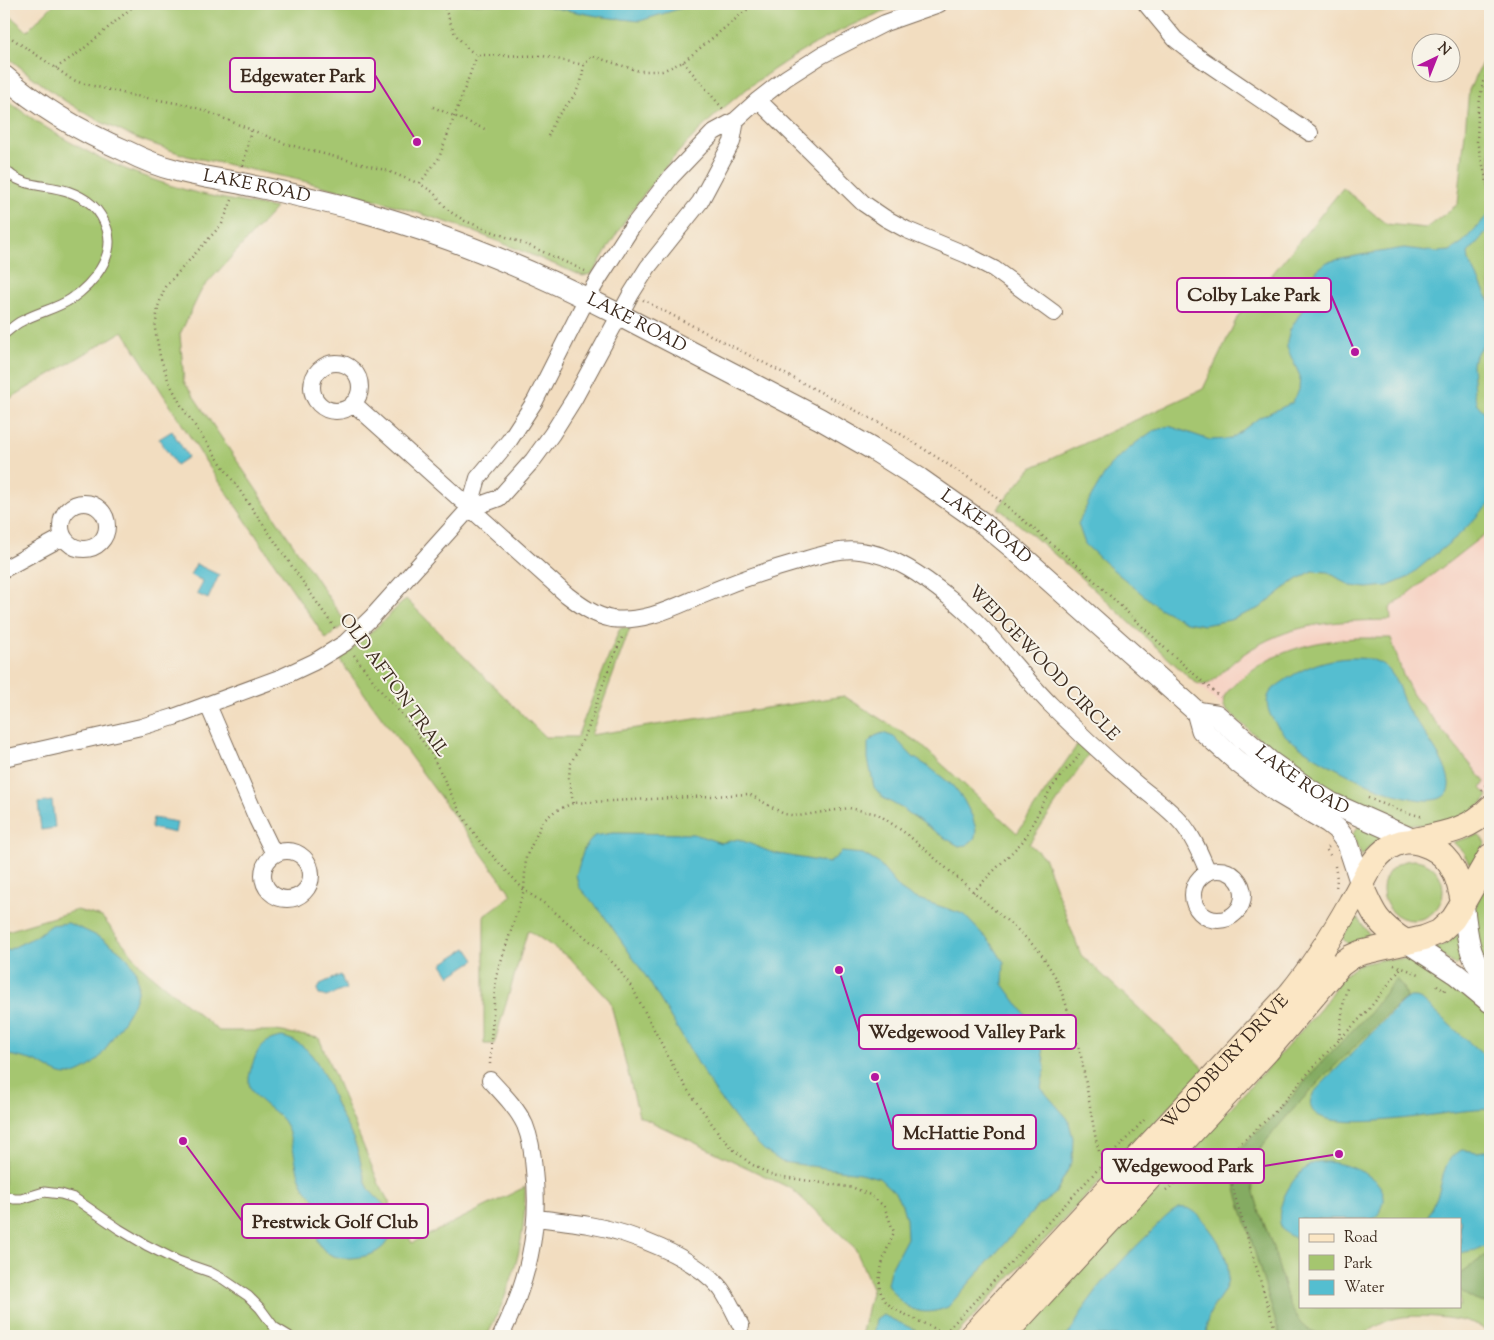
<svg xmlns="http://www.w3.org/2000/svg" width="1494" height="1340" viewBox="0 0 1494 1340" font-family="'Sorts Mill Goudy',serif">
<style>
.built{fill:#f6d2c3}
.green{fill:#a5c66f;stroke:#707846;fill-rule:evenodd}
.forest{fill:#84ab62;stroke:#606a40}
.water{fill:#54bed0;stroke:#487477}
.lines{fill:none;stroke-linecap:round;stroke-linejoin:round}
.service-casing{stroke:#7b6957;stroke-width:11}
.minor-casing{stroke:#7b6957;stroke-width:18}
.tertiary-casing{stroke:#7b6957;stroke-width:23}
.secondary-casing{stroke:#7b6957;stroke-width:26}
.path{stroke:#7b6957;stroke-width:2.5;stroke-dasharray:1 4;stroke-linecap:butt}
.service{stroke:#fff;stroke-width:9}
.minor{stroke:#fff;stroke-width:16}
.tertiary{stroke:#fff;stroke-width:21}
.secondary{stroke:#fbe6c4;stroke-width:24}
.labels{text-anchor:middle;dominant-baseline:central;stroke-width:4;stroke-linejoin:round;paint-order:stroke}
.street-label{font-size:18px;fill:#3b2a1e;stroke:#f7f3e8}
.leader{fill:none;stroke:#b5179e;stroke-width:2}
.callout-dot{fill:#b5179e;stroke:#f7f3e8;stroke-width:2}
.callout{fill:#f7f3e8;stroke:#b5179e;stroke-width:2}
.callout-label{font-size:19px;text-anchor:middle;font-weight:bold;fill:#3b2a1e}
</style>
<rect width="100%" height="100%" fill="#f7f3e8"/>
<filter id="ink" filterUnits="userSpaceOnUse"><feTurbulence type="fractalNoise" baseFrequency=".02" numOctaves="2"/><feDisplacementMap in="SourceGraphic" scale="10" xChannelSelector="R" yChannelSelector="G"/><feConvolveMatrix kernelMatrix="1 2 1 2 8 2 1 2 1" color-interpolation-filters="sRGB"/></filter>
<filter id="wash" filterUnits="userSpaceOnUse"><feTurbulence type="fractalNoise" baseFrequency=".0096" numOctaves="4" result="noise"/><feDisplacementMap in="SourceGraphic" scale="20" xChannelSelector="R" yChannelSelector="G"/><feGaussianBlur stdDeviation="1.12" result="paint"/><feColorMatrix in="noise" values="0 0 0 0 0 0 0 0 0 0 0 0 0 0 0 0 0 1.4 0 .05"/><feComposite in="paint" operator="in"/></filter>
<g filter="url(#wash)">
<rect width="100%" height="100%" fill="#f2ddc0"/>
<path class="built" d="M1490 530V792L1488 796 1412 702 1356 638 1331 640 1303 646 1277 655 1258 665 1234 685 1224 697 1223 700 1231 715 1191 679 1199 684H1208L1248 651 1270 639 1295 630 1329 623 1390 620V608Z"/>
<path class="green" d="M54 4H902C762 57 668 140 595 270L590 274 583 276 465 228 381 201 295 179 187 156 136 138 101 122 65 101 31 76 4 54V10L27 31Z
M1490 46V530L1390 608 1391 620C1335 621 1290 622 1242 655 1231 663 1221 674 1210 683 1203 686 1200 685 1193 681 1129 623 1067 561 998 508L1031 468 1203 389 1238 316 1343 188 1386 224 1426 228 1458 204 1469 90Z
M4 98C60 141 118 171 186 190 216 198 246 203 276 208L202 289 180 334 184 382 346 623 326 639 206 462 123 331 4 402Z
M406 599 545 737H577L620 628H630L591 735 844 696 919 743 1017 833 1078 744 1089 754 1029 844 1044 857 1081 955 1205 1069 955 1336H861L872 1288 855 1248 792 1189 639 1116 610 1001 571 959 528 930 494 1044H484V916L512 895 339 659 364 639Z
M1356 638H1391L1403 675 1413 695 1485 782 1481 788 1488 796 1481 805 1466 816 1429 825 1405 824 1395 821 1339 800 1306 773 1272 750 1226 710C1219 698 1227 692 1235 684 1269 652 1311 641 1356 638Z
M1360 825 1381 837 1370 846 1362 856 1352 835Z
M1478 835 1486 842 1473 863H1469L1463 852 1453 842Z
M1383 890a30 30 0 1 1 60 0a30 30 0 1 1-60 0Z
M1490 878V972L1481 958 1475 918 1477 902Z
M77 910 102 917 144 969 219 1031H276L319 1038 379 1184 412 1243 525 1187C526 1243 512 1287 487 1336H4V932Z
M1354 919H1358L1372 938 1349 945 1342 938Z
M1458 934 1464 958 1456 966 1437 952V948L1449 942Z
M1385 959H1402L1422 963 1490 1010V1332C1485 1329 1479 1326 1473 1324 1455 1317 1415 1314 1396 1318 1384 1321 1372 1329 1362 1336H1019L1286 1048 1322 1007 1342 977 1357 965ZM1300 1219H1460V1306H1300Z"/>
<path class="forest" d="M1396 979 1403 987 1406 998 1396 1006C1371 1031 1251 1143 1251 1169 1251 1192 1262 1218 1270 1239 1275 1252 1278 1265 1282 1279 1287 1298 1295 1328 1318 1333 1322 1333 1326 1333 1330 1333V1336H1280L1237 1193 1232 1167V1161L1239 1149 1279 1112 1319 1065 1371 1011Z
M1490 1252V1303C1478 1303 1469 1298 1460 1290V1274Z"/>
<path class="water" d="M534 4H694L640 21 603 17Z
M1490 213V228L1468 253 1469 261 1490 302V337L1478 351 1472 364 1474 393 1477 404 1490 418V503L1459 535 1407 578 1388 586 1367 588 1351 586 1328 572 1312 571 1290 584 1260 608 1230 620 1204 625 1186 622 1159 608 1105 563 1085 544 1078 524 1090 499 1110 465 1137 442 1153 431 1169 426 1210 440 1231 439 1260 417 1292 403 1299 390 1300 376 1287 348V341L1290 330 1310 297 1312 278 1317 270 1327 262 1361 255 1404 248 1437 252 1450 251 1463 242Z
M172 431 188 457 176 465 159 439Z
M196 564 219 575 208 599 197 594 203 581 190 575Z
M1350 658C1364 658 1375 658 1386 667 1399 679 1400 696 1408 710 1418 726 1472 789 1438 799 1405 809 1307 757 1284 734 1276 725 1264 710 1268 697 1270 689 1280 684 1287 679 1307 666 1326 659 1350 658Z
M883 733 894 737 913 757 929 767 952 785 963 799 972 816 976 829 975 838 967 845 959 846 940 835 903 809 883 798 874 787 868 759V743L875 736Z
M52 801 55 828 41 830 38 803Z
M153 818 177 822 175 833 151 828Z
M613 833 694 834 721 843 738 839 773 853 829 863 842 852 863 854 878 863 900 889 912 897 963 914 993 945 1004 963 1003 984 1039 1033 1045 1067 1041 1088 1068 1119 1073 1138 1072 1162 1055 1194 1036 1208 948 1307C919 1319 903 1308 887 1284L890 1270 907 1238 906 1219 902 1205 895 1193 879 1178 860 1173 782 1162 765 1151 744 1130 716 1093 647 978 602 913 579 887 576 875 584 849 594 836Z
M68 923C90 932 125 947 135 970 146 996 123 1020 111 1040 105 1050 100 1059 90 1066 84 1070 76 1074 69 1075 57 1076 45 1065 34 1061 24 1058 14 1056 4 1054V952L35 937 51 925Z
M467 948 475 960 450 976 442 964Z
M341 975 346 989 326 997 324 996 319 995 317 990 320 986V984Z
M1409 997H1415L1423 1001 1490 1061V1109C1471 1110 1452 1112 1433 1115 1412 1117 1318 1133 1311 1107 1308 1098 1316 1090 1322 1084L1394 1010 1403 1001Z
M282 1037C318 1044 326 1083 339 1111 345 1124 353 1135 357 1149 361 1160 362 1173 367 1185 374 1201 393 1204 393 1225 393 1239 382 1251 369 1255 354 1259 334 1261 323 1249 312 1238 320 1222 319 1209 318 1200 308 1194 304 1187 295 1171 296 1154 290 1137 288 1129 285 1122 280 1117 271 1108 248 1095 249 1081 249 1072 253 1063 256 1055 262 1043 269 1039 282 1037Z
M1462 1150 1478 1152 1490 1150V1243L1475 1250 1460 1253V1219H1427C1430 1210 1435 1202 1438 1194 1444 1178 1443 1157 1462 1150Z
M1317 1162C1344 1159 1409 1183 1374 1219H1300V1238C1258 1235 1289 1170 1317 1162Z
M1179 1208C1191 1206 1198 1214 1205 1223 1220 1241 1238 1270 1222 1294 1212 1309 1205 1316 1207 1336H1066C1077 1325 1081 1310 1091 1298 1108 1274 1129 1253 1150 1233 1159 1224 1168 1213 1179 1208Z
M883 1315 915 1330 919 1333 920 1336H873L876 1320Z"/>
</g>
<g filter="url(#ink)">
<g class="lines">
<defs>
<path id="service" d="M4 168C20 188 44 184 67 191 87 198 100 208 107 229 116 256 93 284 71 299 56 309 38 312 22 321 15 324 10 330 4 334
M4 1195 14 1199H21L44 1192 61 1194 74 1198 119 1229 146 1245 178 1261 210 1272 223 1279 248 1296 260 1308 274 1327 289 1336"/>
<path id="minor" d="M1146 4 1175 39 1194 54 1310 133
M758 100 863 203 885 218 907 230 967 255 994 269 1054 313
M312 387a24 24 0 1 1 48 0a24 24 0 1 1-48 0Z
M353 403 567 595C580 605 595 616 612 619 645 623 674 607 703 595 734 582 765 571 797 562 818 556 838 548 860 551 893 554 925 578 950 598 989 629 1017 671 1051 705 1078 732 1105 757 1133 781 1150 796 1170 808 1184 826 1195 840 1201 856 1208 872
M61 526a23 23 0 1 1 46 0a23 23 0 1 1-46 0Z
M469 509 499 498 533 460 552 434 574 399 631 294 648 267 700 202 732 142 736 120
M4 569 63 537
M208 705 257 819 274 854
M4 758 141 727 174 717 282 677 314 662 345 643 372 617 469 509 478 478 509 441 535 401 587 298 599 278 632 227 671 177 714 132 736 120 758 100 786 78 822 55 885 23 939 4
M263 875a24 24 0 1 1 48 0a24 24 0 1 1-48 0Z
M1193 895a25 25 0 1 1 50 0a25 25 0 1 1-50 0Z
M490 1080C503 1094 517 1108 525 1125 531 1140 533 1155 534 1170 541 1230 527 1283 501 1336
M536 1218C554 1220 572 1222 589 1225 630 1232 695 1257 721 1289 729 1300 735 1314 741 1326"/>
<g id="tertiary">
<path id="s1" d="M4 76C40 108 82 132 126 151 142 159 158 166 175 170 196 176 218 179 239 183 281 192 323 200 364 212 451 236 540 274 620 315L820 419 874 450 920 479 984 524 1013 548 1197 712 1202 730 1238 762 1279 793 1328 822 1337 829 1348 844 1361 884"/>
<path id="s2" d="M1197 712 1216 715 1269 761 1307 788 1331 803 1414 840"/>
<path d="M1463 903C1468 935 1466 956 1490 981"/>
<path d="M1407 942 1456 974 1490 1002"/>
</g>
<g id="secondary">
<path d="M1414 840C1442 834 1470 830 1490 808"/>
<path d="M1361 885C1373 914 1378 925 1406 942"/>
<path d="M1463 903 1490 856"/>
<path id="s3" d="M971 1336 1290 994C1313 966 1333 934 1351 902 1361 886 1369 863 1384 851 1400 839 1413 839 1430 847 1453 858 1459 880 1463 903L1453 919 1439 932 1424 938 1360 953 1351 957 1340 965 1267 1051 1003 1336"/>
</g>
</defs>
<use href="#service" class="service-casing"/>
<use href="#minor" class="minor-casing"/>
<use href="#tertiary" class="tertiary-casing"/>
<use href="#secondary" class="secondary-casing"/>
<path class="path" d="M443 4 455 34 468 49 477 55 543 56 584 65 592 56 639 71H662L683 62 754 4
M4 33 56 68 71 79 81 83 131 95 187 105 203 110 286 144 385 170 420 184 433 192 449 211 465 221 530 246 585 271
M683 62 724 110
M56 68 81 51 136 4
M1490 68 1483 82 1478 111 1477 142 1488 186 1490 192
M433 107 487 130
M548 136 556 118 574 96 581 82 584 65
M243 166 251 130
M420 183 439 158 477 55
M232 200 222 224 165 287 158 307 155 329 160 356 168 380 182 407 336 630
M643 300 899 433 986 489 1083 570 1168 651 1220 697
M354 655 381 691 412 726 432 755 460 812 480 842 524 890 545 904 596 946 617 967 633 989 672 1064 687 1089 720 1135 734 1150 751 1164 771 1175 854 1188 870 1195 884 1206 894 1232C887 1249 872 1282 884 1299 891 1309 902 1313 913 1318 923 1324 934 1327 944 1334
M1482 790 1490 779
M1368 798 1401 811 1424 817
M573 803 569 778 570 765 588 729 605 678 623 635
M1329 847 1326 849 1332 858
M1335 866 1337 879 1336 888
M973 892 1024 840 1050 790 1064 772 1076 760 1079 754
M1486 934 1490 941
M1394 965 1422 975
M1437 985 1444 991 1446 988
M1339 1039 1344 999 1347 988
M490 1064 491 1040 496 977 524 890 526 857 543 821 555 811 573 803 749 794 784 814 798 816 849 808 878 814 908 835 1020 932 1040 952 1056 978 1066 1004 1081 1056 1096 1140 1099 1151 1105 1162
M1227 1155 1234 1193 1277 1336
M1166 1190 1195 1168 1210 1159 1223 1156 1234 1149 1272 1115 1317 1063 1369 1009 1402 967
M942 1336 1144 1120"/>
<use href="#service" class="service"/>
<use href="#minor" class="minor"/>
<use href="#tertiary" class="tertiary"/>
<use href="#secondary" class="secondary"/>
</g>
</g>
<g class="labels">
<g class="street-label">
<text stroke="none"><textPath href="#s1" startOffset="280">LAKE ROAD</textPath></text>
<text stroke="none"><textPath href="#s1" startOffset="685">LAKE ROAD</textPath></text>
<text stroke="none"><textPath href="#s1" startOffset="1090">LAKE ROAD</textPath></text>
<text transform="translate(1043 664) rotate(46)">WEDGEWOOD CIRCLE</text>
<text transform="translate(393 686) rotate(54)">OLD AFTON TRAIL</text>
<text stroke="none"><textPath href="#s2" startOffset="128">LAKE ROAD</textPath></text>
<text stroke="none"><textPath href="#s3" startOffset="374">WOODBURY DRIVE</textPath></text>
</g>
</g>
<path class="leader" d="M417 142L375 75M1355 352L1331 295M839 970L859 1032M875 1077L893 1132M1339 1154L1264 1166M183 1141L242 1221"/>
<g class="callout-dot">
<circle cx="417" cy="142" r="5"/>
<circle cx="1355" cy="352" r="5"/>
<circle cx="839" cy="970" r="5"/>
<circle cx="875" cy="1077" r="5"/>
<circle cx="1339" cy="1154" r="5"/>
<circle cx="183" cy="1141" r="5"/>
</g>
<g class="callout">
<rect x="230" y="58" width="145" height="34" rx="5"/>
<rect x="1177" y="278" width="154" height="34" rx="5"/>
<rect x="859" y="1015" width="217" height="34" rx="5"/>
<rect x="893" y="1115" width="143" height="34" rx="5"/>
<rect x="1102" y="1149" width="162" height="34" rx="5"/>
<rect x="242" y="1204" width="186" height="34" rx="5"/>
</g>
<g class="callout-label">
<text x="303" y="82">Edgewater Park</text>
<text x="1254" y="301">Colby Lake Park</text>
<text x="967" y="1038">Wedgewood Valley Park</text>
<text x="964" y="1139">McHattie Pond</text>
<text x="1183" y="1172">Wedgewood Park</text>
<text x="335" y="1228">Prestwick Golf Club</text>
</g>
<rect width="1494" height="1340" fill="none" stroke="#f7f3e8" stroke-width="20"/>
<rect x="1299" y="1218" width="162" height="90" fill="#f7f3e8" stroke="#aca397"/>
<rect x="1309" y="1234" width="25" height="8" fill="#fbe6c4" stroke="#aca397"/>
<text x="1344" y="1242" font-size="15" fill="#3b2a1e">Road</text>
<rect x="1309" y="1255" width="25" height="15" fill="#a5c66f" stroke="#aca397"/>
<text x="1344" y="1268" font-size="15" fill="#3b2a1e">Park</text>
<rect x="1309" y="1280" width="25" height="15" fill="#54bed0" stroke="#aca397"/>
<text x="1344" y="1292" font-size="15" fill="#3b2a1e">Water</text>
<g transform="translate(1436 58) rotate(43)"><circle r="24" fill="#f7f3e8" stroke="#aca397"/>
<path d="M0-4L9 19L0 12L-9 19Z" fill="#b5179e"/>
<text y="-8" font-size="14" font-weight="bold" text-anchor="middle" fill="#3b2a1e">N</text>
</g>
</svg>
